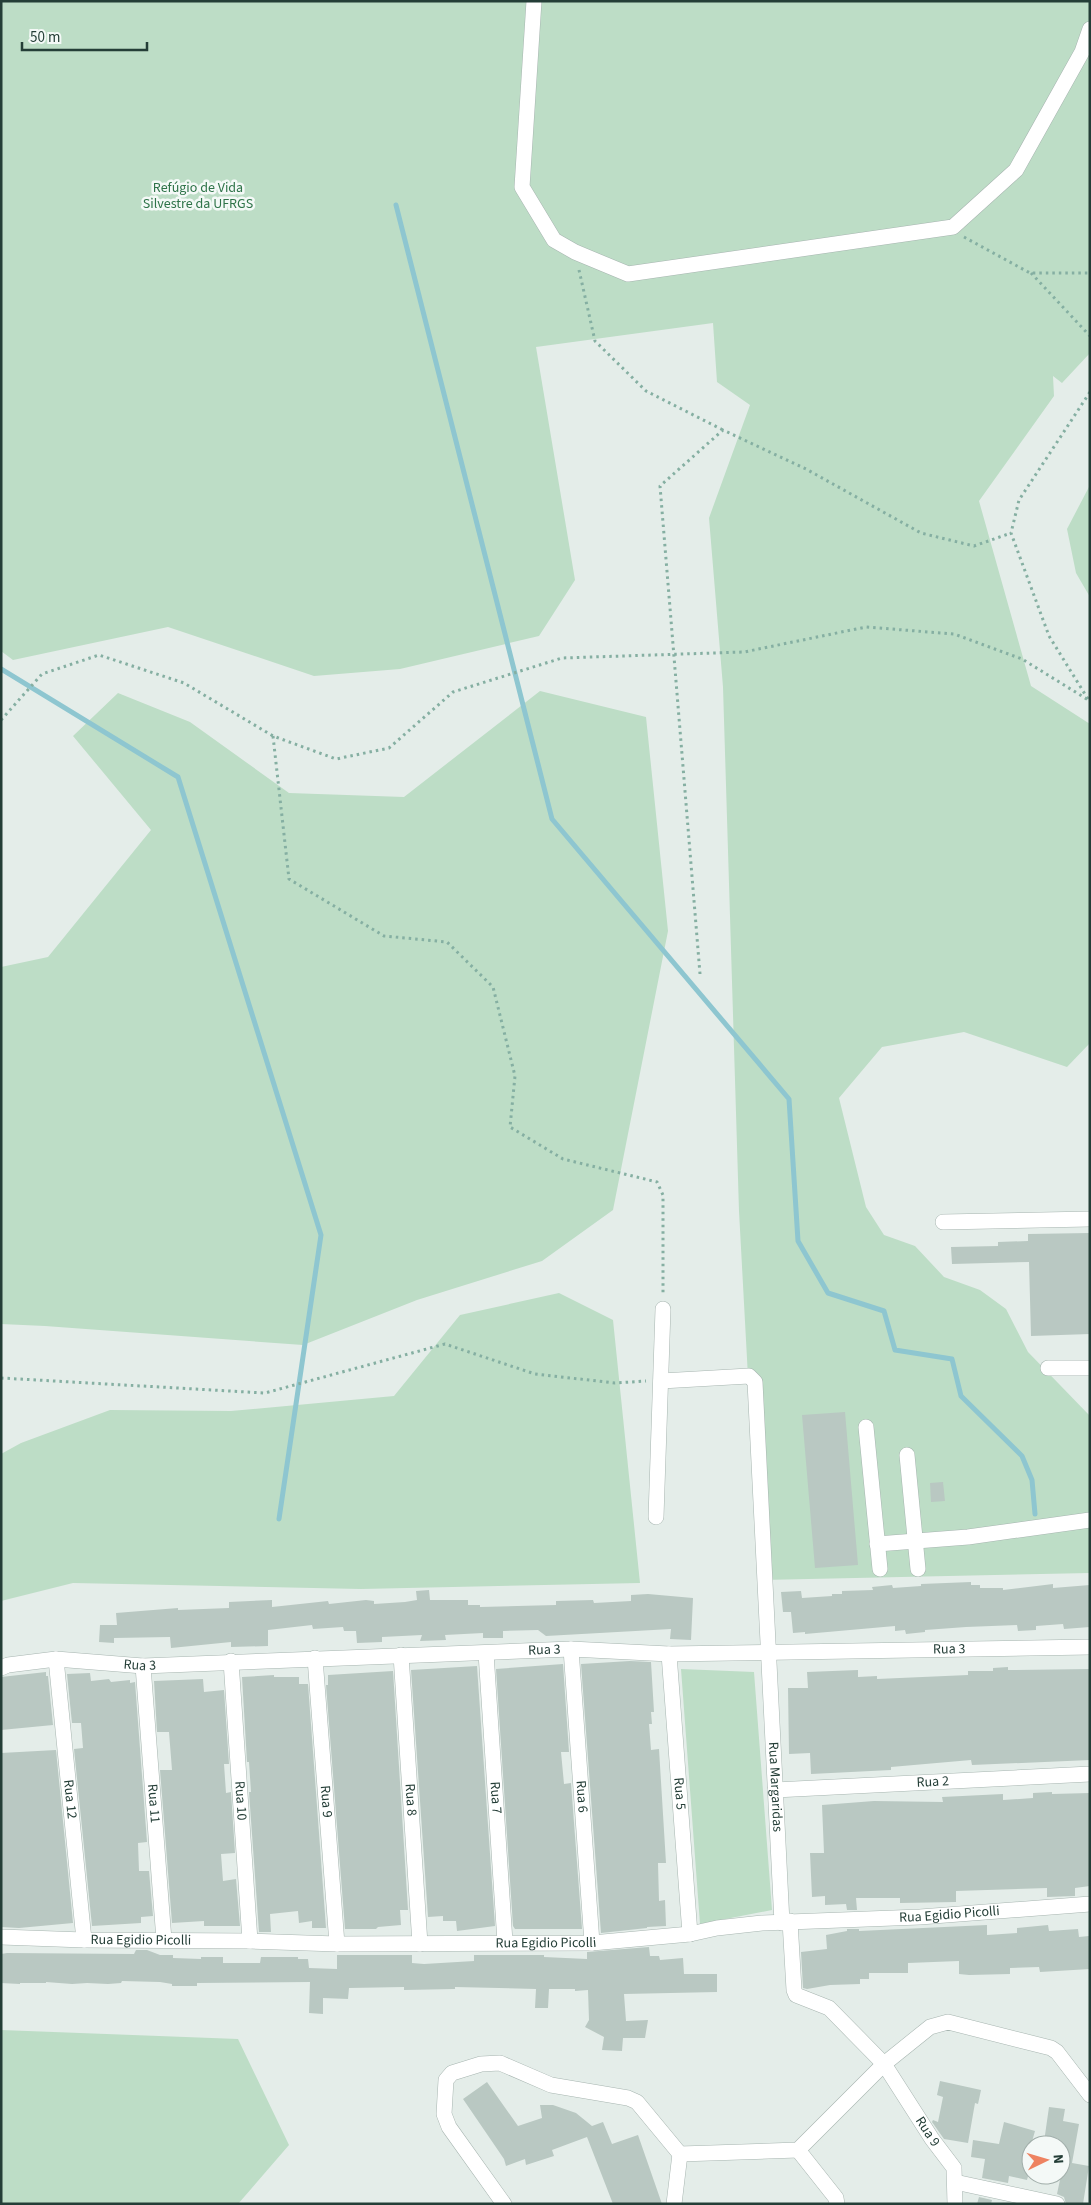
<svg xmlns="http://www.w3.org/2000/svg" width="1091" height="2205" viewBox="0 0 1091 2205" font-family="'Source Sans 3',sans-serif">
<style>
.green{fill:#bdddc6}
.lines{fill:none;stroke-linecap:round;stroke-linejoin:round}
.stream{stroke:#8ec6d0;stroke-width:5}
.building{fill:#b9c8c2}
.minor-casing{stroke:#a7b5b0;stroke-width:16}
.path{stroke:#85afa2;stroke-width:3;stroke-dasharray:2.5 4;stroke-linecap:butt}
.minor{stroke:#fff;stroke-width:15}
.labels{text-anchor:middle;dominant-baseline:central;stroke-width:5;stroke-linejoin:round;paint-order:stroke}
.park-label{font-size:14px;fill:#2f7449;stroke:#f4f9f7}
.street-label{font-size:14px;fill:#243e37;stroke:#f4f9f7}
</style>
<rect width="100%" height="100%" fill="#e4ede9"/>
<path class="green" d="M1 1H1090V353L1062 383 1053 376 1054 396 979 501 1031 686 1090 724V1043L1067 1067 964 1032 882 1047 839 1098 866 1207 884 1235 915 1246 944 1277 980 1290 1006 1309 1028 1352 1090 1416V1573L759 1580 739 1211 723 687 709 518 750 405 717 382 713 323 536 347 575 580 539 636 400 669 314 676 168 627 13 660 1 651Z
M1090 485V597L1076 573 1067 529Z
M540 691 646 717 668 931 613 1210 542 1261 417 1300 303 1345 45 1326 1 1324V967L48 957 151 830 73 736 118 693 190 722 289 793 404 797Z
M559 1293 613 1320 640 1583 361 1589 73 1583 1 1601V1454L21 1443 110 1410 231 1411 394 1396 460 1315Z
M681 1669 754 1672 772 1910 700 1924Z
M1 2030 238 2039 289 2145 238 2204H1Z"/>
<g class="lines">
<path class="stream" d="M396 205 552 819 789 1099 798 1241 828 1293 884 1311 895 1350 952 1359 961 1396 1022 1456 1032 1480 1035 1514
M1 669 178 777 321 1235 279 1519"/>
</g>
<path class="building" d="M1090 1233V1334L1031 1336 1029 1262 952 1264 951 1247 998 1246V1242L1028 1241V1234Z
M845 1412 858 1565 815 1568 802 1415Z
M943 1482 945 1501 931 1502 930 1483Z
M971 1582V1585H980V1588H1003V1590L1053 1584V1588L1090 1585V1627L1064 1629 1063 1624 1036 1626V1630L1018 1631 1017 1625 966 1627 925 1630V1632L906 1634 905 1630 895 1631V1626L805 1634V1632L793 1633 791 1612H783L781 1592 801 1591 802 1598 832 1596V1594H842V1591L873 1590 872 1587 892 1585 893 1588 921 1586V1584Z
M429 1590 430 1600H468V1605H480V1607L556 1605V1601L593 1600 594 1603 631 1601V1595L648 1594 693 1598 691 1640 670 1639 671 1629 546 1636 538 1630 503 1631V1638H483V1633L445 1635 446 1640 420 1641 422 1635 382 1637V1642L357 1643 356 1631H344L343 1627 313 1629 312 1625 268 1630V1646L231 1647V1642L171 1648 170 1637 114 1638V1643L99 1642 100 1625H117L116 1613 178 1608V1610L229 1608V1602L272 1600V1607L328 1601 329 1604 366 1600 374 1601V1604L405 1602 417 1600 416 1591Z
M630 1661 651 1662 654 1712H651L652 1724H649L651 1750 659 1749 666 1863H658L659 1901 665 1900 666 1926 647 1927V1928L601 1933 581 1664Z
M563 1664 569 1752H561L564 1784 571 1783 582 1929H515L513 1926 496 1669Z
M477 1666 495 1926 457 1931 456 1921H443V1916L428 1917 411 1670Z
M1008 1667V1670L1090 1669V1760L972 1765 971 1760 891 1767V1770L811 1774 810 1753 789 1754 788 1688H808L807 1672 858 1670V1677L877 1676V1679L968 1675V1671H993V1668Z
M393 1671 408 1910H400L401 1925 378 1927 376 1929H345L326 1685H328V1675Z
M46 1672V1676H48L53 1725 1 1730V1677Z
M90 1673 91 1681 109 1679 111 1682 130 1680V1683L135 1682 147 1842 138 1843 139 1871H149L153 1916 141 1917V1923L92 1926 74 1749 83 1748 81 1723H72L67 1674Z
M274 1675V1677H299V1684H308L326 1928H312V1921L299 1923 298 1911 270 1914 271 1932H259L249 1792H251L249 1762H247L242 1677Z
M203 1679 204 1692 224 1690 229 1764H224L226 1793 231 1792 235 1853 221 1854 223 1881 236 1879 240 1926H204V1921L172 1923 160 1770H172L169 1732H157L154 1681Z
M56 1750 73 1923 19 1928 1 1927V1753Z
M1052 1792V1794L1090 1793V1886L1075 1888V1896L1047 1897V1888L956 1891V1902L900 1903V1898H856L857 1910H847L846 1904 825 1905V1896L812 1897 810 1853H824L822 1805 874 1801 943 1802 942 1797 1003 1794V1800L1033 1798V1793Z
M987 1925V1935L1017 1933V1928L1048 1925 1049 1931 1078 1929 1079 1937 1089 1936 1090 1969 1040 1972 1039 1967 1010 1968V1974L969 1975 959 1974V1961L908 1963V1973H869V1979H860V1984L830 1985 807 1989 803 1988 801 1952 827 1949 826 1935 847 1931V1929H859V1931Z
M649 1947 650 1956H659L660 1960 683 1958 684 1974H717V1992L624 1994 626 2021 648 2020 645 2038H623L622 2051 602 2050 604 2037 585 2027 589 2020 588 1990 575 1991V1989H549L548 2008H535L536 1989 455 1987V1989L404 1990V1987L349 1988 348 1999 323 1998V2014L309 2013 310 1982 197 1983V1986H172V1984L160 1982 122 1981 121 1983 108 1984 87 1983 72 1984 46 1982V1983H20V1984L1 1983V1954L7 1953 134 1954 136 1950H147L160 1955H173V1958L201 1959V1957H223V1963H260L261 1957H298V1959H308L309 1968 337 1969V1955H412V1963L424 1964 474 1961V1955H544V1957L587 1959V1952Z
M940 2081 981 2090 978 2104 975 2103 968 2143 944 2139 932 2122 933 2120 938 2122 943 2097 937 2095Z
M487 2082 518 2126 542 2118 540 2105H553L576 2113 592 2126 603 2122 612 2144 638 2135 662 2204H613L587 2137 552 2150 554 2156 526 2165 525 2159 506 2166 504 2159 463 2099Z
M1049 2107 1065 2109 1063 2121 1079 2124 1072 2163 1089 2166 1083 2204H1066L1064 2197 1057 2194 1061 2175V2145L1044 2142Z
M1004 2122 1035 2131 1031 2145V2165L1027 2180 1009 2176 1008 2183 982 2178 985 2159 971 2157 973 2140 999 2144Z
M979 2197 992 2200 991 2204H977Z"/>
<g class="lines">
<defs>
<g id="minor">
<path d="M534 1 522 187 554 240 575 252 628 274 953 227 1016 170 1082 52 1090 29"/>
<path d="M943 1222 1090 1219"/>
<path d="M1048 1368H1090"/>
<path id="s1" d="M661 1381 749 1376 755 1382 782 1923"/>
<path d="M866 1427 880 1569"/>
<path d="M907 1455 918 1569"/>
<path d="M656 1517 663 1309"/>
<path d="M877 1544 968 1537 1090 1520"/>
<path id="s2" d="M571 1649 592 1943"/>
<path id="s3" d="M486 1653 505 1942"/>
<path id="s4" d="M669 1654 690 1934"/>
<path id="s5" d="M401 1655 420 1944"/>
<path id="s6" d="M315 1658 337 1944"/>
<path id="s7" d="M56 1659 84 1940"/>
<path id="s8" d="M231 1661 250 1941"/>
<path id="s9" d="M143 1666 164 1940"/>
<path id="s10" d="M1 1668 8 1665 56 1659 143 1666 571 1649 669 1654 1090 1647"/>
<path id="s11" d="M775 1790 1090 1774"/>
<path id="s12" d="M790 1921 794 1990 796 1995 829 2008 884 2064 932 2139 954 2168 955 2204"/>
<path id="s13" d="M1 1937 84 1940 250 1941 337 1944 592 1943 690 1934 717 1928 762 1923 920 1917 1090 1904"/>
<path d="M798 2150 836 2198 837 2204"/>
<path d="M955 2182 1057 2204"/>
<path d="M504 2204 449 2127 444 2114 446 2080 452 2073 481 2064 500 2063 551 2085 628 2098 637 2102 680 2154 798 2150 884 2064 930 2027 948 2022 1051 2048 1057 2052 1090 2095"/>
<path d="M674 2204 680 2154"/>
</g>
</defs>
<use href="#minor" class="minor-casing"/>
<path class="path" d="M964 237 1030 273H1090
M579 270 595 341 646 391 723 430
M1031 273 1090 336
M1088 699 1049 636 1011 533 1019 500 1090 392
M1 720 42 674 99 655 184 683 273 736 336 759 389 748 453 692 562 658 744 652 866 627 954 634 1022 659 1090 701
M273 736 289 879 384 936 447 942 493 987 515 1076 510 1127 563 1159 657 1182 663 1195V1295
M700 974 660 486 723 430 806 469 921 533 974 546 1011 533
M1 1378 265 1393 445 1344 535 1374 615 1383 646 1381"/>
<use href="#minor" class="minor"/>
</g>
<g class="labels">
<g class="park-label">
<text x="198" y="188">Refúgio de Vida<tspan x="198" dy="16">Silvestre da UFRGS</tspan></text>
</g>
<g class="street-label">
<text stroke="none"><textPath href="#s10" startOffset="950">Rua 3</textPath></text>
<text stroke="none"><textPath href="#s10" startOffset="545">Rua 3</textPath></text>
<text stroke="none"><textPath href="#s10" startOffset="140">Rua 3</textPath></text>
<text stroke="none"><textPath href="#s11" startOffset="158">Rua 2</textPath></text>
<text stroke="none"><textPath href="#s1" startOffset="502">Rua Margaridas</textPath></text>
<text stroke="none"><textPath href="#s4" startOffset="140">Rua 5</textPath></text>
<text stroke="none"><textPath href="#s2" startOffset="148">Rua 6</textPath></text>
<text stroke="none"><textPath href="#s3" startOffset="145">Rua 7</textPath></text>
<text stroke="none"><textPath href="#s5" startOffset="145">Rua 8</textPath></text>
<text stroke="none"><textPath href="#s7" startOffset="141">Rua 12</textPath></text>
<text stroke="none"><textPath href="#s8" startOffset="140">Rua 10</textPath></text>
<text stroke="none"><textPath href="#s6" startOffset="144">Rua 9</textPath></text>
<text stroke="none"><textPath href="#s9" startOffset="138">Rua 11</textPath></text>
<text stroke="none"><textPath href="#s13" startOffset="950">Rua Egidio Picolli</textPath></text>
<text stroke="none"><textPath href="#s13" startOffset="140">Rua Egidio Picolli</textPath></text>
<text stroke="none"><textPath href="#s13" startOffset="545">Rua Egidio Picolli</textPath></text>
<text stroke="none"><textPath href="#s12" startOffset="269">Rua 9</textPath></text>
</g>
</g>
<rect width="1091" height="2205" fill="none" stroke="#243e37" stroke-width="5"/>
<g transform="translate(1046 2160) rotate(85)"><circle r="24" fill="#f4f9f7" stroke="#a1aeaa"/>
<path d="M0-4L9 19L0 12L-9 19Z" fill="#ee8361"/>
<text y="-8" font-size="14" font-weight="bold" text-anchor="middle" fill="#243e37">N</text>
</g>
<path d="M22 42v8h125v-8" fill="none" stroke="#243e37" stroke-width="2.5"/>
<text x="30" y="42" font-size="15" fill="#243e37" stroke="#f4f9f7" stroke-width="4" paint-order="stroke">50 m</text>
</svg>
